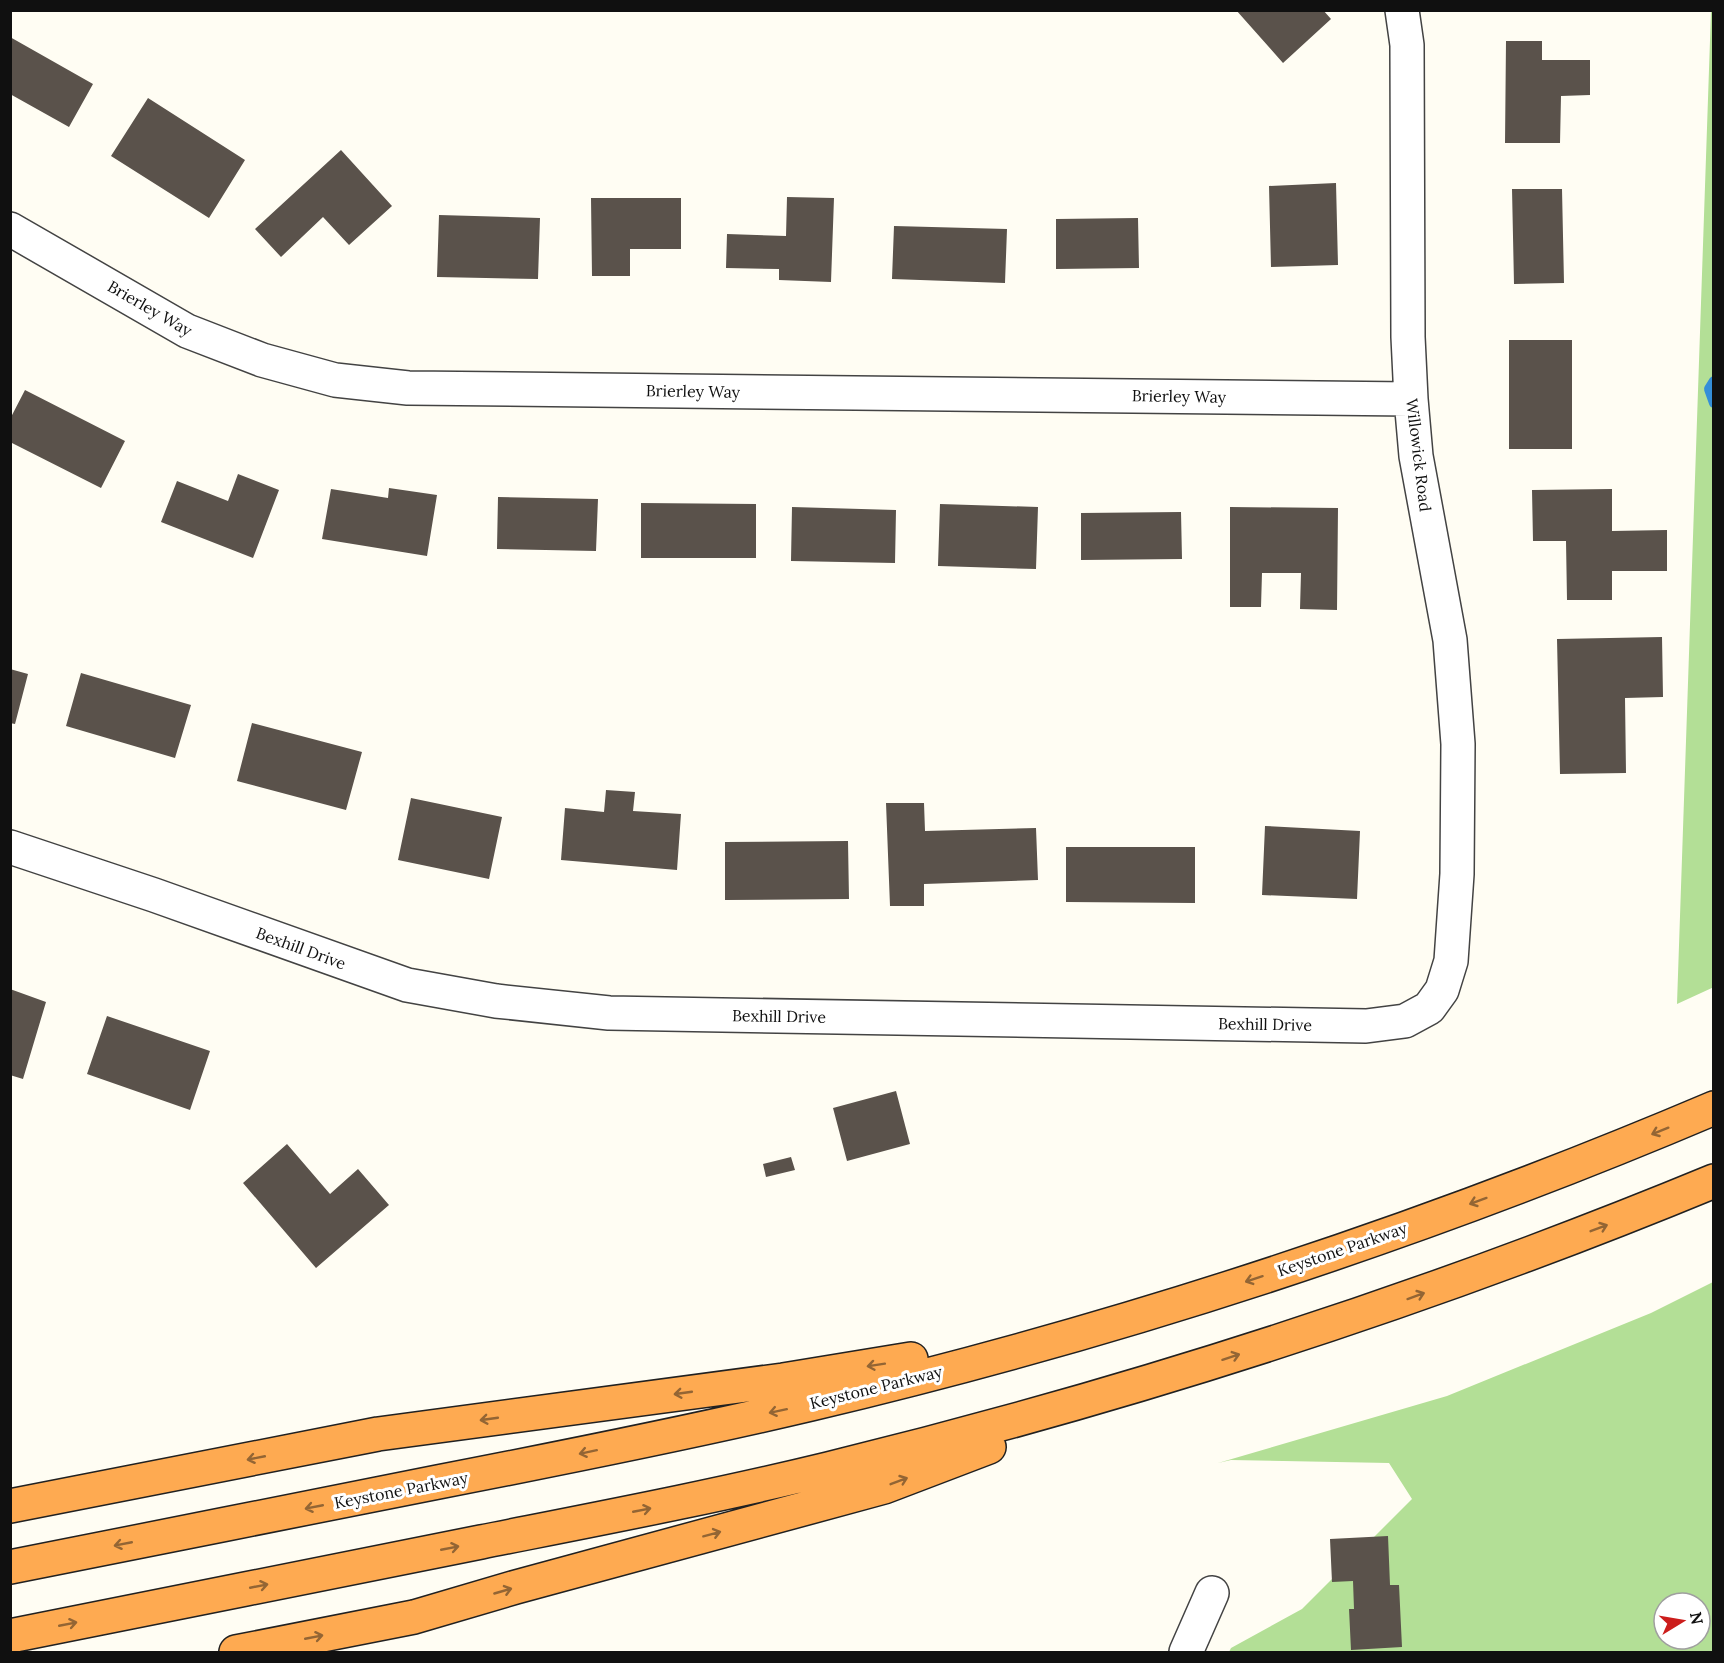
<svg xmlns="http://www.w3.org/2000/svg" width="1724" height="1663" viewBox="0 0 1724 1663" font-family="Lora,serif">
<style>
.forest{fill:#b3df96;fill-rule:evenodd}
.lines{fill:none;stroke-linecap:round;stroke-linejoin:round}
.stream{stroke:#348ed8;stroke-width:10}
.building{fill:#5a524b}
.minor-casing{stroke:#434343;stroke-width:36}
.highway-casing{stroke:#212121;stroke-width:36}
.minor{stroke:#fff;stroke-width:33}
.highway{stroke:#feaa51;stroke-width:33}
.oneway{stroke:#936534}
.labels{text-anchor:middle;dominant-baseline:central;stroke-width:6;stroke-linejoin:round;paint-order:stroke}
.street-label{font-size:16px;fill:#101010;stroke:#fff}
</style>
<rect width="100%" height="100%" fill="#fffdf3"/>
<path class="forest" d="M1713 10 1714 987 1677 1004 1711 11Z
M1713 1282V1652H1229L1231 1648 1302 1609 1412 1499 1389 1463 1231 1460 1218 1463 1447 1396 1651 1313ZM1664 1603H1700V1639H1664Z"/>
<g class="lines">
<path class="stream" d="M1714 381 1709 389 1714 403"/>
</g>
<path class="building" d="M1236 10H1323L1331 19 1283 63Z
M10 37 93 84 69 127 10 94Z
M1506 41H1542V60H1590V95L1561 96 1560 143H1505Z
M148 98 245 160 209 218 111 156Z
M341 150 392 206 349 245 323 217 281 257 255 229Z
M1336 183 1338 265 1271 267 1269 186Z
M1512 189H1562L1564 283 1514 284Z
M787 197 834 198 831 282 779 280V269L726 268 727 234 786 236Z
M591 198H681V249H630V276H592Z
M439 215 540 218 538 279 437 277Z
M1138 218 1139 268 1056 269V219Z
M894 226 1007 229 1005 283 892 279Z
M1509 340H1572V449H1509Z
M25 390 125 441 101 488 10 442V419Z
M238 474 279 490 253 558 161 522 177 481 228 501Z
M389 488 437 495 427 556 322 539 331 489 388 498Z
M1612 489V531L1667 530V571H1612V600H1567L1566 541H1533L1532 490Z
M498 497 598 499 596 551 497 549Z
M641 503 756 504V558H641Z
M940 504 1038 507 1036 569 938 566Z
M792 507 896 510 895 563 791 561Z
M1230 507 1338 508 1337 610 1300 609 1301 573H1262L1261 607H1230Z
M1181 512 1182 559 1081 560V513Z
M1662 637 1663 697 1625 698 1626 773 1560 774 1557 639Z
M10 669 28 674 15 724 10 723Z
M81 673 191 705 175 758 66 726Z
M252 723 362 752 346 810 237 781Z
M606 790 635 792 633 811 681 814 677 870 561 860 565 808 604 812Z
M411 798 502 817 489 879 398 860Z
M886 803H924L925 831 1036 828 1038 880 924 884V906H890Z
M1265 826 1360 831 1357 899 1262 895Z
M848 841 849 899 725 900V842Z
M1066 847H1195V903L1066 902Z
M10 989 46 1002 23 1079 10 1075Z
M107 1016 210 1051 190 1110 87 1074Z
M896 1091 910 1144 847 1161 833 1108Z
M287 1144 330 1194 358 1169 389 1205 316 1268 243 1183Z
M791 1157 795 1170 766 1177 763 1164Z
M1388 1536 1390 1585H1399L1402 1647 1351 1650 1349 1609H1354L1353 1581 1332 1582 1330 1539Z"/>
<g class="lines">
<defs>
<path id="minor" d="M10 229 187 331 262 360 335 380 408 388 1411 399
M10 847 154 895 407 985 496 1001 609 1013 1366 1026 1405 1021 1429 1008 1442 990 1451 961 1457 874 1458 744 1450 640 1416 456 1411 399 1408 337 1407 45 1402 10
M1186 1652 1212 1593"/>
<path id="highway" d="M10 1506 378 1434 783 1380 911 1359
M10 1567C153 1539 295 1510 438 1482 562 1458 688 1433 811 1404 1119 1331 1422 1232 1714 1108
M10 1636C167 1605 324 1573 481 1542 597 1519 713 1497 828 1469 1130 1395 1426 1300 1714 1181
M236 1652 414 1617 516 1587 884 1487 989 1447"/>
</defs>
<use href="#minor" class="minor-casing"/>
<use href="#highway" class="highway-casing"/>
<use href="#minor" class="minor"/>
<use href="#highway" class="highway"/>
</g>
<defs><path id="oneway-shaft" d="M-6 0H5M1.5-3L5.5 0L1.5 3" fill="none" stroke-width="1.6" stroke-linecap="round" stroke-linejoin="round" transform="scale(1.5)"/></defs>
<g class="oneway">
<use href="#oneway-shaft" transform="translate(1660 1131) rotate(158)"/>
<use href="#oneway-shaft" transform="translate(1478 1201) rotate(160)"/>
<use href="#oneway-shaft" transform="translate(1599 1228) rotate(-21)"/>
<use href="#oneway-shaft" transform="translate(1254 1279) rotate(162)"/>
<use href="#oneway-shaft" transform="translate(1416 1296) rotate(-20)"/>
<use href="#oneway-shaft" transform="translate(1231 1357) rotate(-18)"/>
<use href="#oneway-shaft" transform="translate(876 1365) rotate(171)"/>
<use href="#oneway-shaft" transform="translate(683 1393) rotate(172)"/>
<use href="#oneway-shaft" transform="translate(778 1411) rotate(168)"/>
<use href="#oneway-shaft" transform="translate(489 1419) rotate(172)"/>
<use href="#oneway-shaft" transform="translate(588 1452) rotate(168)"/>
<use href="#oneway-shaft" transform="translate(256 1458) rotate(169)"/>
<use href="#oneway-shaft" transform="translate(899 1481) rotate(-21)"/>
<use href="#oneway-shaft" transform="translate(314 1507) rotate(169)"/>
<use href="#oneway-shaft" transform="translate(642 1510) rotate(-11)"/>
<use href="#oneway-shaft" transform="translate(712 1534) rotate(-15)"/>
<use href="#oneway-shaft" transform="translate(123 1544) rotate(169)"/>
<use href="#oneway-shaft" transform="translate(450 1548) rotate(-11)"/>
<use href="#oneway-shaft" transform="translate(259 1586) rotate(-11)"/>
<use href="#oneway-shaft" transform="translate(503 1591) rotate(-16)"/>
<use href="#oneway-shaft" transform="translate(68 1624) rotate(-11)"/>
<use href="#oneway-shaft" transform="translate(314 1637) rotate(-11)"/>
</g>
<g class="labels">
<g class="street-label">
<text transform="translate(150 308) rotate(30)">Brierley Way</text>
<text transform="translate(693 391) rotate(1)">Brierley Way</text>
<text transform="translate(1179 396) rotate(1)">Brierley Way</text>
<text transform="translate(1419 455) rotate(83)">Willowick Road</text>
<text transform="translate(301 948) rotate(20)">Bexhill Drive</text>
<text transform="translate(779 1016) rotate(1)">Bexhill Drive</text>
<text transform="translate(1265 1024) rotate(1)">Bexhill Drive</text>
<text transform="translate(1342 1249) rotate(-19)">Keystone Parkway</text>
<text transform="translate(876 1387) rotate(-14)">Keystone Parkway</text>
<text transform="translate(401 1490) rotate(-11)">Keystone Parkway</text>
</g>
</g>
<rect width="1724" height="1663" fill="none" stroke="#101010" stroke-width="24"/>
<g transform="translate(1682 1621) rotate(79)"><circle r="28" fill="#ffffff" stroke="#9f9f9f" stroke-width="1.5"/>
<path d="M0-4.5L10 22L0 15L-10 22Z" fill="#cc1d1c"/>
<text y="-9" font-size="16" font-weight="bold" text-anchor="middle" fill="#101010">N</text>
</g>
</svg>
